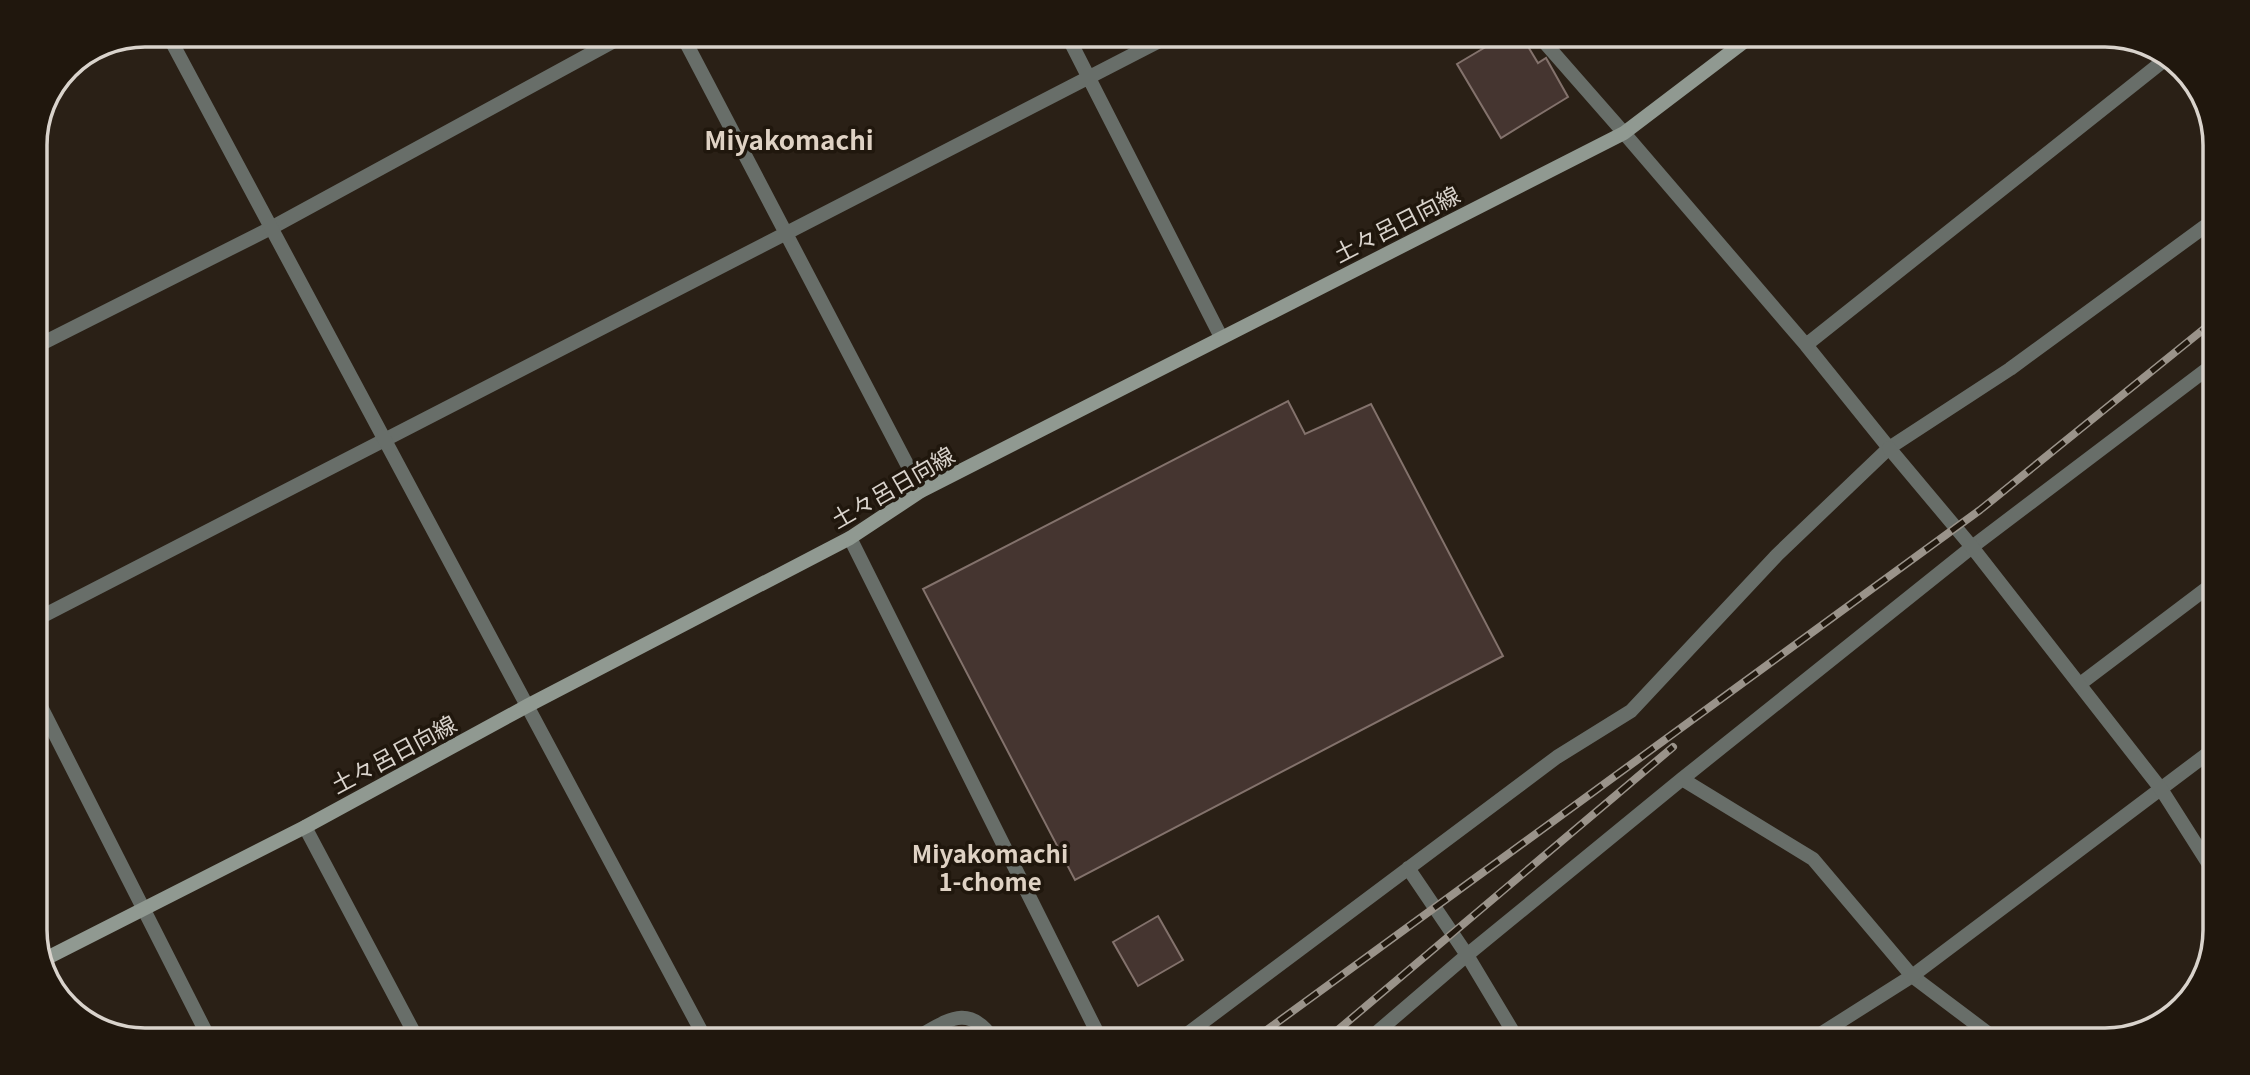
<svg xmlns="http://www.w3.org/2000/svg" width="2250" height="1075" viewBox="0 0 2250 1075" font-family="Georgia,'Noto Sans JP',serif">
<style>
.building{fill:#453530;stroke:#83726c;stroke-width:2}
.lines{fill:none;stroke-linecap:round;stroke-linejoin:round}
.service{stroke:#686e69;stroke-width:14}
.minor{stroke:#686e69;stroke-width:14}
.tertiary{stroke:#686e69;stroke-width:14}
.secondary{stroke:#909991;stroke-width:14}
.rail-casing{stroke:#9a938a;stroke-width:8}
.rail{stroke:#20170d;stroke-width:5;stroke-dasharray:16;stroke-linecap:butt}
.labels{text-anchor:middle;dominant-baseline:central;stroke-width:7;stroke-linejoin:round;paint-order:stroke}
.street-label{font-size:23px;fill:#d9d3cc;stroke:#20170d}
.neighbourhood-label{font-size:24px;font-weight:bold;fill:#dfd2c4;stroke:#20170d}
.quarter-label{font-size:26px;font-weight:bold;fill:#dfd2c4;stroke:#20170d}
.rim{fill:none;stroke:#d9d3cc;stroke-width:3.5}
</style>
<rect width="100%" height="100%" fill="#2a2016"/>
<path class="building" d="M1506 35H1521L1538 63 1546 58 1568 97 1501 138 1457 64Z
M1288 401 1305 434 1371 404 1503 656 1075 880 923 589Z
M1158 916 1183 960 1138 986 1113 942Z"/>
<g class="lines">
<path class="service" d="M1538 35 1624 133
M305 827 418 1040
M1912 976 1997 1040"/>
<path class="minor" d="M682 35 921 491
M1067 35 1221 337
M1624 133 1806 345 1889 448
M1806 345 2167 58
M35 347 271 228 625 35
M850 538 1101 1040
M35 620 1171 35
M2080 684 2215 582
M35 695 210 1040
M1682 779 1813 859 1912 976
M912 1040C945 1023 967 1000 994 1040
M1179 1040 1557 757 1631 711 1777 555 1889 448 2010 369 2215 219
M1368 1040 1467 955 1408 868
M1518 1040 1467 955 1682 779 1972 547 2215 363
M1811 1040 1912 976 2215 748"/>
<path class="tertiary" d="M168 35 706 1040
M1889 448 1972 547 2161 789 2215 874"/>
<path class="secondary" d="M43 960 305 827 527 706 850 538 921 491 1624 133 1753 35"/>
<defs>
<path id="rail" d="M1253 1040 1980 510 2215 320
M1326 1040 1673 747"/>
</defs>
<use href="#rail" class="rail-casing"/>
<use href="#rail" class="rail"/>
</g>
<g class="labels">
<g class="street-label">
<text transform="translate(1396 223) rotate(-27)">土々呂日向線</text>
<text transform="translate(892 486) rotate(-30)">土々呂日向線</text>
<text transform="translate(393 753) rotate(-28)">土々呂日向線</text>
</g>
<g class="neighbourhood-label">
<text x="990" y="852">Miyakomachi<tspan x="990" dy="28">1-chome</tspan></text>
</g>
<g class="quarter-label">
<text x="789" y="138">Miyakomachi</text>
</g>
</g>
<path d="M0 0H2250V1075H0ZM145 47H2105A98 98 0 0 1 2203 145V930A98 98 0 0 1 2105 1028H145A98 98 0 0 1 47 930V145A98 98 0 0 1 145 47Z" fill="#20170d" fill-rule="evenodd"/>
<path class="rim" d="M145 47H2105A98 98 0 0 1 2203 145V930A98 98 0 0 1 2105 1028H145A98 98 0 0 1 47 930V145A98 98 0 0 1 145 47Z"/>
</svg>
